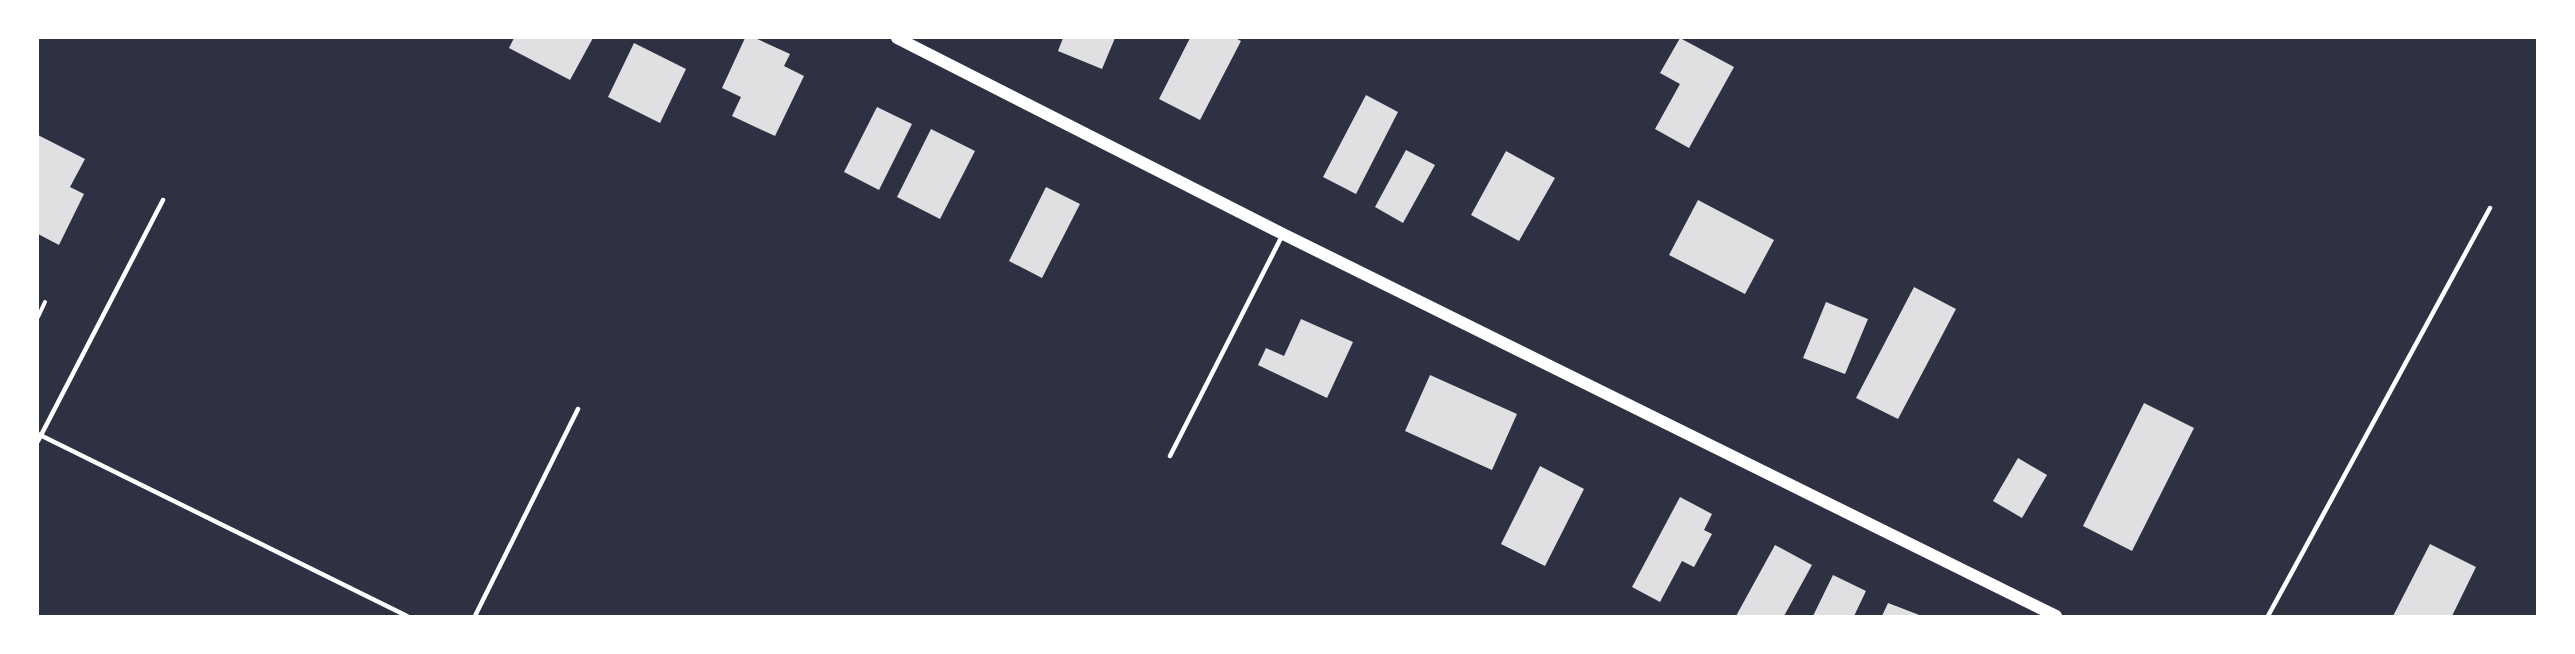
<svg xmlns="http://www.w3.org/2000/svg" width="2575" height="654" viewBox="0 0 2575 654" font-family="'Roboto Condensed',sans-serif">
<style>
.building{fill:#e0e0e3}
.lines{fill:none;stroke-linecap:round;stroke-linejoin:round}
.path{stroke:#fff;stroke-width:4}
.service{stroke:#fff;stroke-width:4.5}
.secondary{stroke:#fff;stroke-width:12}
</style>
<rect width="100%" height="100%" fill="#2d3142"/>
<path class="building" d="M514 38H593L570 80 509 48Z
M745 38H755L790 54 784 66 804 76 775 136 732 116 741 97 722 88Z
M1063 38H1115L1102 69 1058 51Z
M1190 38H1235L1241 41 1200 120 1159 99Z
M1680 38 1734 67 1689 148 1655 129 1680 84 1660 73Z
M634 43 686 69 660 123 608 97Z
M1366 95 1398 112 1356 194 1323 177Z
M877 107 912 124 879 190 844 172Z
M931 129 975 151 940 219 897 197Z
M38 135 85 159 70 187 84 194 59 245 38 234Z
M1406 150 1435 165 1403 223 1375 207Z
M1506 151 1555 178 1519 241 1471 215Z
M1046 187 1080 204 1042 278 1009 261Z
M1698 200 1774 240 1745 294 1669 255Z
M1914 287 1956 309 1898 419 1856 398Z
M1826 302 1868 319 1845 374 1803 358Z
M1301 319 1353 342 1327 398 1258 365 1266 348 1284 356Z
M1430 375 1517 414 1492 470 1405 431Z
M2144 403 2194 428 2132 551 2083 526Z
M2018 458 2047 475 2022 518 1993 501Z
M1540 466 1584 489 1545 566 1501 544Z
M1680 497 1712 514 1704 530 1712 534 1694 567 1682 561 1660 602 1632 587Z
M2430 544 2476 567 2452 616H2393Z
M1775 545 1812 565 1784 616H1736Z
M1833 575 1866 591 1854 616H1813Z
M1888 603 1922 616H1882Z"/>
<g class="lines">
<path class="path" d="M38 317 45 302"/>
<path class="service" d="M38 434 407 616
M38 441 163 200
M1170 456 1282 236
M475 616 578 409
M2268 616 2490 208"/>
<path class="secondary" d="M897 38 1283 234 2056 616"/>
</g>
<rect width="2575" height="654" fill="none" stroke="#ffffff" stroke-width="78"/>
</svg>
